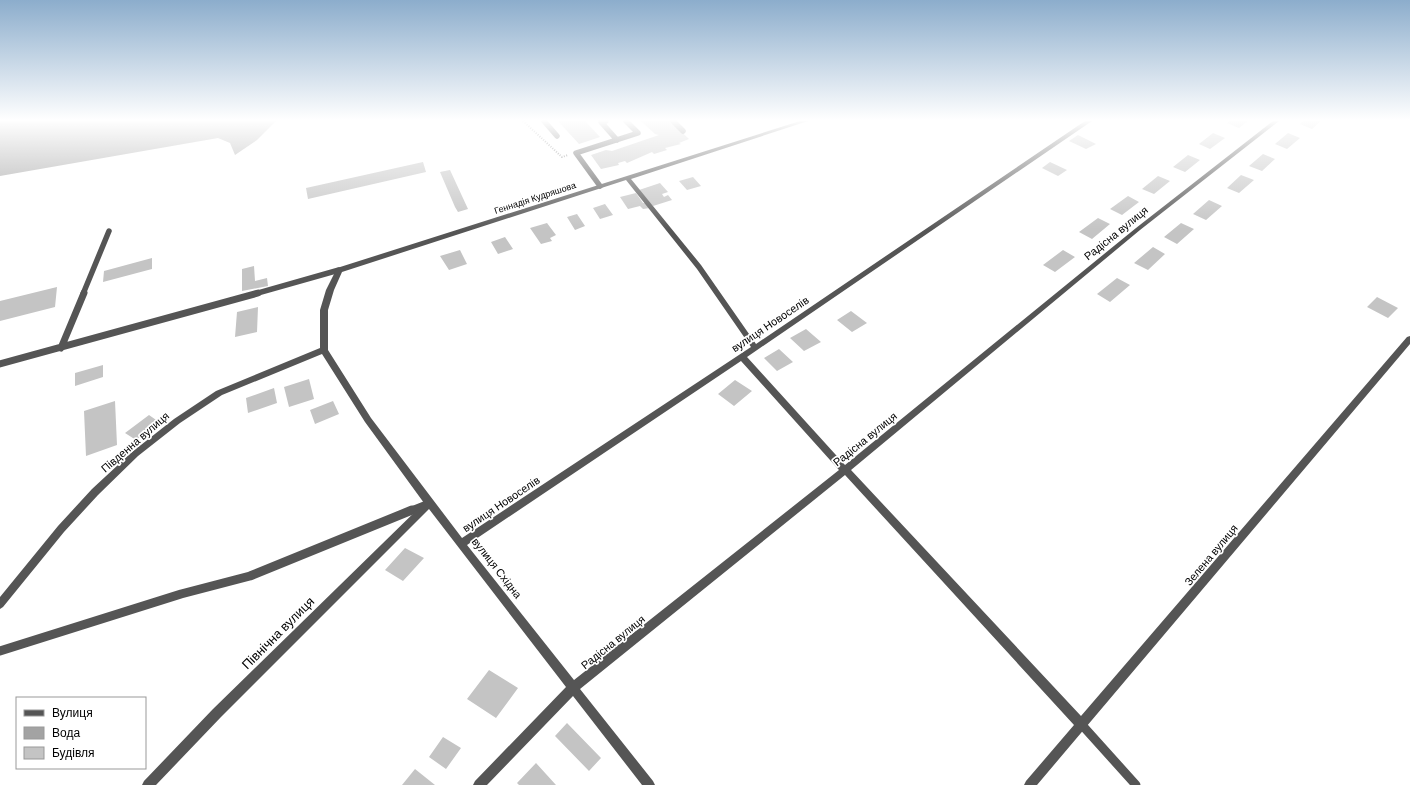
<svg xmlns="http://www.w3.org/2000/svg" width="1410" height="785" viewBox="0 0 1410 785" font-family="'DM Sans',sans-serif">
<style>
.water{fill:#a3a3a3}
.building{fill:#c4c4c4}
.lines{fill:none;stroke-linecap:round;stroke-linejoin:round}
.path{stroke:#777;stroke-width:2;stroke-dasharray:1 1.5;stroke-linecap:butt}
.lane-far2{stroke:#555;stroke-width:5.5}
.lane-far1{stroke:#555;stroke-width:7}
.lane{stroke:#555;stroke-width:9}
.street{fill:#555;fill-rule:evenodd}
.labels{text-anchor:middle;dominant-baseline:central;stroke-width:3.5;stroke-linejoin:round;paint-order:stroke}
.far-street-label{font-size:9px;fill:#000;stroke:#fff}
.street-label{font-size:11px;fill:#000;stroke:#fff}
.near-street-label{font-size:13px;fill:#000;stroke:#fff}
</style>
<rect width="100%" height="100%" fill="#fff"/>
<path class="water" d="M0 121H276L257 140 235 155 230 143 218 138 0 176Z"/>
<path class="building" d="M558 121H585L600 137 579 144Z
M641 121H670L689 139 679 143 681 144 665 148 667 150 654 154 652 152 627 163 625 161 618 163 619 165 601 169 591 155 606 150 612 151 659 135 655 134Z
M1230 121H1248L1239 128 1227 123Z
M1303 121H1321L1312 129 1300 124Z
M1213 133 1225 138 1210 149 1199 144Z
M1288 133 1300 138 1287 149 1275 144Z
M1078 135 1096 144 1086 149 1069 141Z
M1263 154 1275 159 1262 171 1249 166Z
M1188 155 1200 160 1185 172 1173 167Z
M423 162 426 172 308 199 306 188Z
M1050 162 1067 170 1058 176 1042 168Z
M450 170 468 209 458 212 455 207 440 172Z
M1241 175 1254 180 1239 193 1227 188Z
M1158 176 1170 181 1154 194 1142 189Z
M693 177 701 186 687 190 679 181Z
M660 183 668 192 662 194 664 197 668 195 672 200 653 206 639 190Z
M636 193 643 203H646L650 208 643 209 640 206 628 209 620 197Z
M1128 196 1139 202 1122 215 1110 209Z
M1209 200 1222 206 1206 220 1193 214Z
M605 204 613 215 600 219 593 208Z
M577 214 585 226 575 230 567 217Z
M1098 218 1110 224 1092 239 1079 232Z
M547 223 556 235 550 238 552 241 541 244 530 228Z
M1181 223 1194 229 1177 244 1164 237Z
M505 237 513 249 498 254 491 242Z
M1153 247 1165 254 1148 270 1134 263Z
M460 250 467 264 449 270 440 256Z
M1063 250 1075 257 1055 272 1043 265Z
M152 258V269L103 282 104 271Z
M254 266 255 281 267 278 268 286 242 291V269Z
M1117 278 1130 285 1110 302 1097 294Z
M57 287 55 307 0 321V301Z
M1377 297 1398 308 1388 318 1367 307Z
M258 307 257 332 235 337 237 312Z
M851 311 867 323 852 332 837 320Z
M806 329 821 342 804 351 790 338Z
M779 349 793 362 777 371 764 358Z
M103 365V377L75 386V373Z
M309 379 314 399 289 407 284 387Z
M735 380 752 391 734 406 718 394Z
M274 388 277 403 248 413 246 398Z
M115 401 117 445 86 456 84 411Z
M333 401 339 414 315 424 310 410Z
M149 415 159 422 136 440 125 433Z
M405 548 424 558 403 581 385 570Z
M489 670 518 688 496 718 467 699Z
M567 723 601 758 589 771 555 736Z
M443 737 461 748 446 769 429 757Z
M536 763 556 785H519L517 783Z
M415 769 435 785H402Z"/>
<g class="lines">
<path class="path" d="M523 121 562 157 568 155"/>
<path class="lane-far2" d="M544 121 557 136
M606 121 601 122 617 140
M673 121 683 131
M600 186 576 153 638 133 626 121
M83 294 109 231
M254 294 339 270"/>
<path class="lane-far1" d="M61 348 84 293
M0 364 258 293
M409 511 429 503"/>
<path class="lane" d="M0 651 181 594 250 576 412 510
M1082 725 1136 785"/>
<path class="street" d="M800 121H808L631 179 701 265 756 344 1085 121H1092L747 357 845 465 1136 228 1273 121H1279L1140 230 851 470 1081 716 1407 337 1410 336V344L1037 785H1024L1026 781 1074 725 845 475 580 689 653 781 655 785H642L573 696 487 785H473L475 781 566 687 429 509 221 717 156 785H142L144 781 213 709 424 503 365 422 322 354 222 395 180 423 138 456 98 495 64 532 3 607 0 609V597L58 526 92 489 132 452 174 419 216 391 320 348V310L326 290 337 268ZM626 180 697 269 751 347 462 538 371 418 328 350V310L334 290 342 272ZM741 361 839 470 574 680 467 545Z"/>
</g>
<linearGradient id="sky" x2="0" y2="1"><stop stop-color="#8cadcc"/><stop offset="0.52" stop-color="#fff"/><stop offset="1" stop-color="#fff" stop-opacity="0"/></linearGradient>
<rect width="1410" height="231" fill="url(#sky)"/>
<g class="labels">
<g class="far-street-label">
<text transform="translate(535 198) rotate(-18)">Геннадія Кудряшова</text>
</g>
<g class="street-label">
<text transform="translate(1116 233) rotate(-39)">Радісна вулиця</text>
<text transform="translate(770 324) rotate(-34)">вулиця Новоселів</text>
<text transform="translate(865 439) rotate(-39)">Радісна вулиця</text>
<text transform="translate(135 442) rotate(-41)">Південна вулиця</text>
<text transform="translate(501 504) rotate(-34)">вулиця Новоселів</text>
<text transform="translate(1211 555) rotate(-50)">Зелена вулиця</text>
<text transform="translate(497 568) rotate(52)">вулиця Східна</text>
<text transform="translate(613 642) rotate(-39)">Радісна вулиця</text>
</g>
<g class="near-street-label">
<text transform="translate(278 633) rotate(-45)">Північна вулиця</text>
</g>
</g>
<rect x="16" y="697" width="130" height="72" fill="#ffffff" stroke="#999999"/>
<rect x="24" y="710" width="20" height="6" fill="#555555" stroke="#999999"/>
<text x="52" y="717" font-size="12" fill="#000000">Вулиця</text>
<rect x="24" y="727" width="20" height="12" fill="#a3a3a3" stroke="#999999"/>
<text x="52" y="737" font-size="12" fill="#000000">Вода</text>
<rect x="24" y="747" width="20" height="12" fill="#c4c4c4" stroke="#999999"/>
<text x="52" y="757" font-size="12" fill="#000000">Будівля</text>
</svg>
